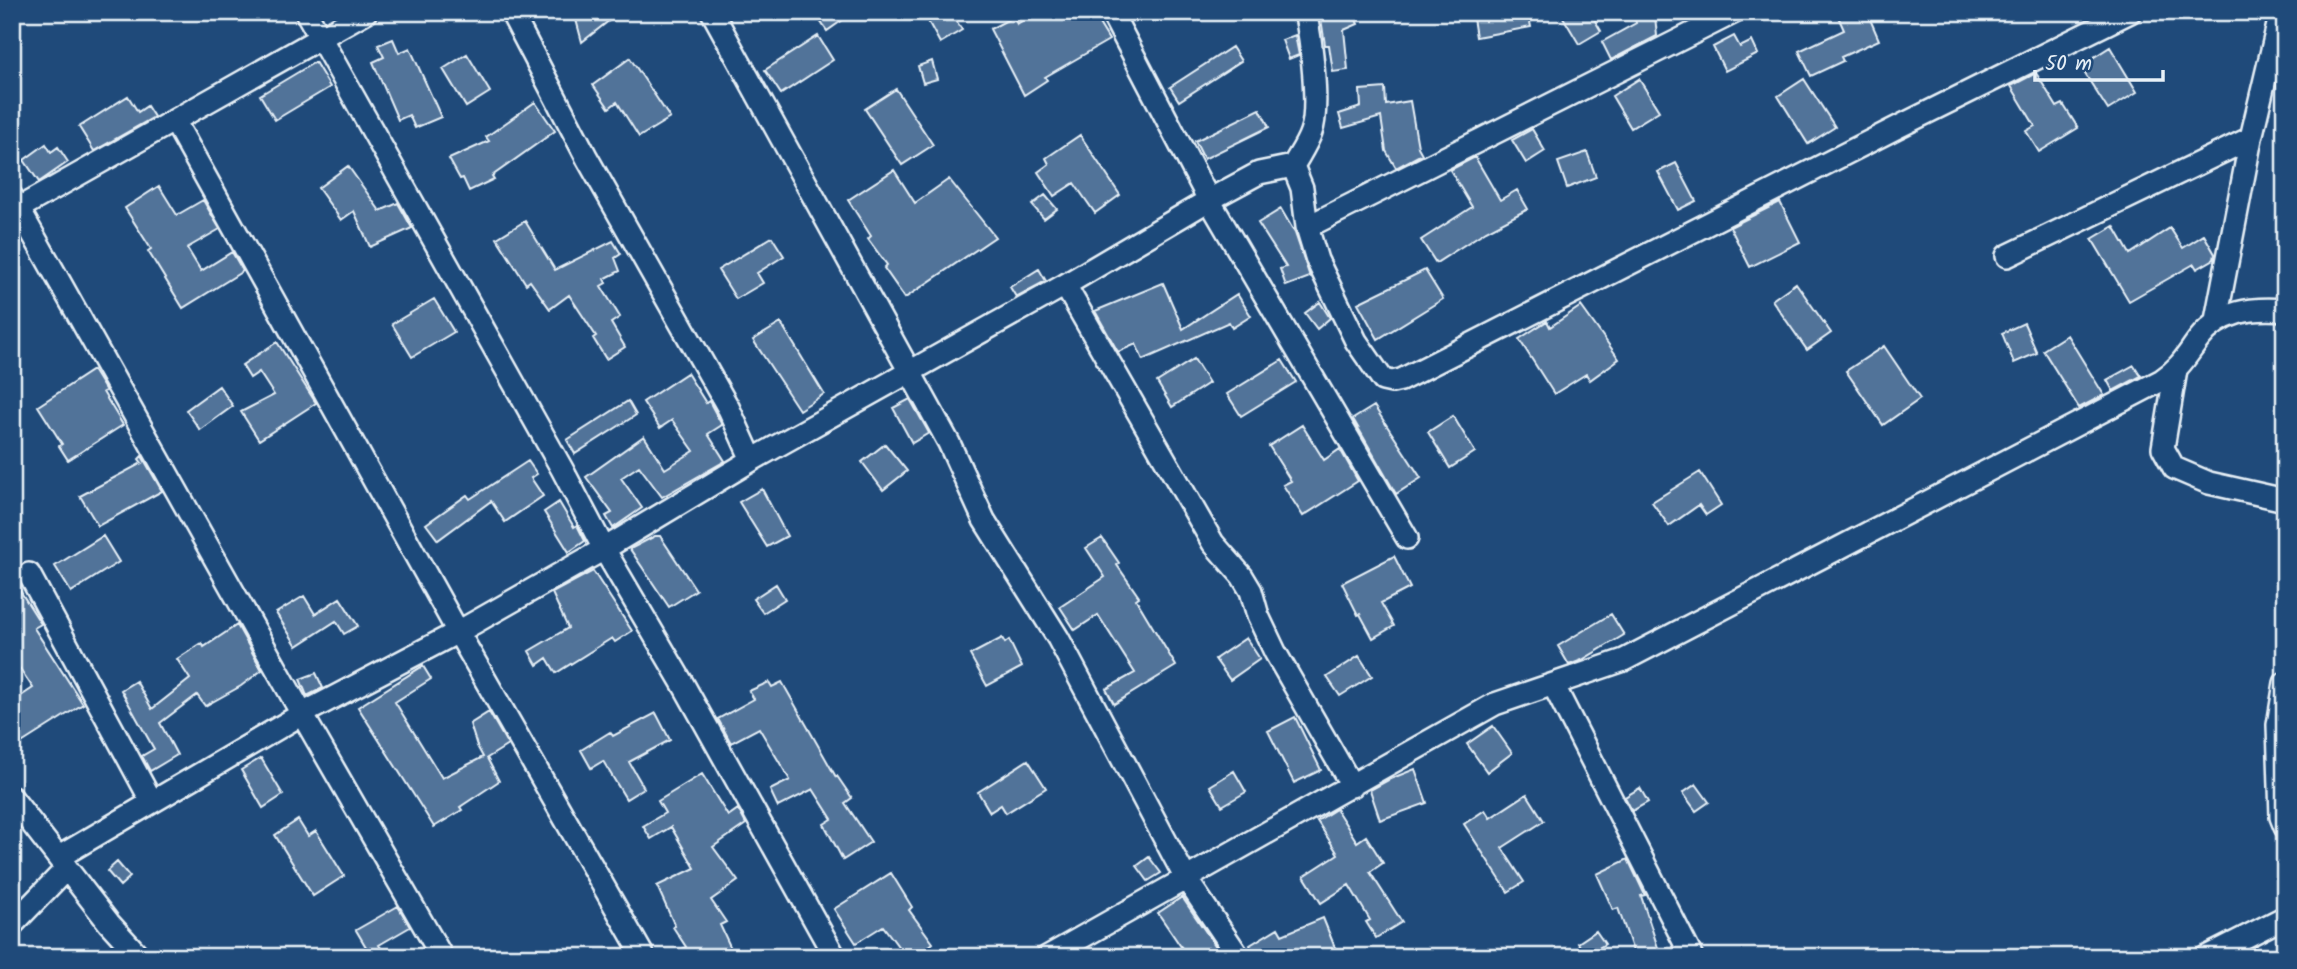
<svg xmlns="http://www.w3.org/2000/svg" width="2297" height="969" viewBox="0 0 2297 969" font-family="Kalam,sans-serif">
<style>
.building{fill:#517399;stroke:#e8f1f8;stroke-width:2}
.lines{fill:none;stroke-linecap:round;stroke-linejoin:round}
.minor-casing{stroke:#e8f1f8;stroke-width:26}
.minor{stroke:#1f4a7a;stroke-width:21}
</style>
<rect width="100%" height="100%" fill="#1f4a7a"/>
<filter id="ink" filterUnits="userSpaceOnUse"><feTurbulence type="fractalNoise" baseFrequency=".0143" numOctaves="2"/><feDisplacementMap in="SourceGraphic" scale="14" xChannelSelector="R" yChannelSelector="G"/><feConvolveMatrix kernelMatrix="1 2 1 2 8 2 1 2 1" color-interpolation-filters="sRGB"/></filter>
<g filter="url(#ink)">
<path class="building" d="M574 12H620L582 42Z
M814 12H854L827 31Z
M923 12H951L962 30 940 43Z
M1035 12H1092L1109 40 1045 77 1047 80 1024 95 990 29 1013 17 1017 24Z
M1320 12H1353L1358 24 1344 30 1348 70 1333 72 1329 45H1325Z
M1472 12H1528L1531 27 1476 37Z
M1560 12H1590L1601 31 1579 44Z
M1836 12H1867L1879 40 1841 57 1843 61 1811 76 1799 51 1844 30Z
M1655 16 1657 36 1611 60 1602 42 1636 23 1635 19Z
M1295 35 1299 55 1289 59 1282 40Z
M818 36 833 60 781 94 765 70Z
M1734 36 1740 47 1752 41 1758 54 1725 71 1713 47Z
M393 39 399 53 410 48 441 117 415 128 409 115 398 120 373 62 384 57 378 45Z
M1232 47 1241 61 1179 101 1170 87Z
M2110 47 2137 92 2108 110 2080 66Z
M467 54 490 92 466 107 443 69Z
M630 58 670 118 639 137 617 102 609 108 593 85Z
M932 61 937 79 923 83 918 66Z
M315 62 330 87 275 120 260 95Z
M2036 73 2057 107 2063 104 2078 128 2039 152 2026 131 2035 126 2011 86Z
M1639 79 1659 111 1631 128 1612 96Z
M1804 79 1835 127 1808 144 1778 96Z
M1385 88 1386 105 1410 101 1418 147 1422 154 1396 168 1386 151 1381 117 1343 128 1339 114 1361 107 1360 90Z
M896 89 933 145 902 165 865 109Z
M128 96 138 112 147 106 154 117 94 151 79 127Z
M535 102 555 131 492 176 494 179 469 191 463 178 460 179 449 159 489 141 486 137Z
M1260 109 1269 127 1204 159 1195 141Z
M1532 129 1545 151 1526 163 1512 140Z
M1080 135 1120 195 1095 213 1074 183 1054 196 1038 172 1049 164 1046 158Z
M46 144 51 152 58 147 68 162 39 182 24 160Z
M1587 152 1596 177 1567 188 1558 162Z
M1475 157 1500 200 1517 190 1528 209 1486 231 1436 263 1421 240 1472 207 1450 170Z
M1676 163 1696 201 1678 210 1658 172Z
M348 166 380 211 398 203 412 228 370 247 354 211 341 220 318 188Z
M894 170 915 203 949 179 995 237 905 298 884 268 887 265 868 239 871 236 848 200Z
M159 186 177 215 203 200 220 229 187 248 201 271 232 252 243 271 183 308 148 251 151 249 125 208Z
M1045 195 1057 209 1044 219 1032 205Z
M1780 202 1800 242 1750 267 1730 227Z
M1281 209 1295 233 1310 277 1286 286 1280 269 1286 267 1258 223Z
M525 221 555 270 613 241 621 254 615 258 620 271 604 279 606 283 601 286 620 317 611 323 625 347 606 359 593 338 596 336 569 295 550 309 530 281 526 284 497 238Z
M2114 226 2130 254 2170 228 2183 248 2204 235 2215 254 2214 259 2197 269 2194 264 2129 301 2092 239Z
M772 237 784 256 757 273 763 283 736 299 718 270Z
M1039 269 1046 281 1016 297 1010 287Z
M1425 270 1443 299 1378 339 1358 303Z
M1163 283 1183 329 1237 294 1251 316 1232 328 1229 322 1143 360 1136 344 1118 352 1095 311Z
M1796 283 1831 333 1807 350 1772 300Z
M434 299 454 332 412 357 392 324Z
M1320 302 1330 318 1317 329 1305 313Z
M1581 306 1619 359 1590 380 1586 374 1554 394 1519 339 1547 321 1550 327Z
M781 323 824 394 799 410 753 340Z
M2024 323 2037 353 2014 363 2002 333Z
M2067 335 2104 395 2079 408 2043 350Z
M277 342 316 403 259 440 241 412 274 395 259 372 250 378 242 365Z
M1884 346 1920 399 1883 425 1846 371Z
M1194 359 1209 383 1172 407 1157 382Z
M1282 360 1296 382 1241 416 1227 394Z
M2134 365 2141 376 2113 391 2107 380Z
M93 370 106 391 103 392 123 425 68 460 59 446 62 444 38 406Z
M687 373 706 403 709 401 722 425 708 434 725 461 662 497 639 466 621 478 642 508 613 528 606 516 612 513 586 477 644 436 665 469 694 451 672 420 660 428 643 402Z
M219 386 233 406 200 430 186 410Z
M910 399 929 433 912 443 893 408Z
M628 401 636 415 575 454 567 440Z
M1374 406 1421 478 1396 494 1353 419Z
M1453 416 1475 452 1450 468 1428 432Z
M1302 425 1324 460 1340 449 1358 481 1303 516 1283 485 1291 481 1269 446Z
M885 444 907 471 883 490 862 462Z
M142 456 162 491 98 526 80 496 142 463 139 459Z
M528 461 537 474 531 478 543 496 505 522 491 501 438 540 426 524 467 495 470 499Z
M1700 472 1721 505 1706 515 1699 505 1669 526 1652 502Z
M762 489 787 536 767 547 739 502Z
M559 502 574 527 577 525 585 541 569 552 544 512Z
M103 536 119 562 71 592 55 566Z
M655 536H660L696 590 669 607 630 549Z
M1102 538 1119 563 1117 565 1139 597 1136 599 1176 666 1114 704 1106 689 1135 673 1098 615 1075 630 1060 607 1105 577 1086 548Z
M1394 556 1410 588 1381 603 1394 626 1373 638 1360 614 1358 615 1342 583Z
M593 571 632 631 615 642 612 638 556 673 547 658 537 665 529 651 568 628 552 593Z
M12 578 41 624 34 628 83 704 20 744 12 732V702L33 688 12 657Z
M776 584 785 599 763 613 753 599Z
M304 596 315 614 340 598 358 626 344 634 336 621 297 646 276 613Z
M1611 614 1624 635 1582 660 1569 665 1558 646Z
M237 625 262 670 241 686 205 706 197 695 160 723 177 755 150 771 142 756 154 749 121 690 136 681 152 709 190 679 177 659 202 643 204 647Z
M1002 638 1005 643 1009 640 1022 667 987 686 970 655Z
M1246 638 1260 659 1230 680 1215 659Z
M1359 656 1372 676 1340 696 1327 677Z
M423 666 431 679 395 702 442 778 483 757 477 746 470 724 489 712 508 745 487 758 499 781 460 807 462 810 434 827 358 707Z
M316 673 323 688 307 696 300 679Z
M769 682 772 687 782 682 836 777 837 776 852 798 845 803 871 842 843 860 824 824 832 819 813 789 778 807 770 790 790 780 759 728 731 743 718 719 754 699 749 691Z
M656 713 670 740 629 762 644 788 626 799 603 761 591 768 581 750 610 732 613 736Z
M1295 717 1321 770 1294 783 1268 731Z
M1493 726 1512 753 1487 772 1467 744Z
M261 758 283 795 263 808 241 770Z
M1028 760 1046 788 1006 813 1001 805 990 812 978 792Z
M1415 769 1427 803 1380 820 1370 790 1390 779Z
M1234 771 1246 792 1222 806 1210 786Z
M702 774 728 816 738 809 746 824 713 847 738 881 711 900 726 922 720 925 735 957H668L686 947 673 927 675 926 657 886 695 868 671 827 651 839 643 826 665 813 658 801Z
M1696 784 1709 802 1696 811 1683 793Z
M1640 788 1648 802 1632 811 1625 797Z
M1527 794 1544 821 1502 848 1524 882 1508 892 1464 824 1485 810 1490 818Z
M1336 809 1357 842 1366 836 1383 863 1370 872 1402 922 1376 938 1366 922 1370 920 1349 885 1321 903 1304 876 1338 854 1317 821Z
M298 820 308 836 316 831 344 876 313 896 275 835Z
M1149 857 1161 873 1148 881 1137 866Z
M1628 859 1645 895 1641 896 1661 957H1635L1618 908 1613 910 1597 874Z
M117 862 130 877 120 886 107 871Z
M891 873 912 907 909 910 933 943 926 949 931 957H906L883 926 856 943 834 909Z
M1182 897 1223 957H1188L1158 913Z
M398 906 410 927 379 945 387 957H372L356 930Z
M1323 918 1336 950 1319 957H1257L1250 945 1278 928 1282 935Z
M1596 931 1605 944 1586 956 1578 943Z"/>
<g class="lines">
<defs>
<path id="minor" d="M306 12 562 469 604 549 683 684 835 957
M511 12 587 158 729 409 752 460
M712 12 949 443 984 520 1058 638 1185 877 1239 957
M1111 12 1209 200 1407 538
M175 122 458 632 644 957
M1293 166 1302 188 1307 227 1317 260 1356 341 1383 380 1392 382 1401 380 1896 128 2130 12
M1293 166C1299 155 1307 144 1311 132 1320 110 1311 37 1305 12
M12 197 302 714 442 957
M12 212 366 12
M1307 227 1735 12
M2007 256 2251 138
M1065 285 1213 543 1242 576 1251 591 1258 616 1275 652 1352 786
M2216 320 2251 138 2281 12
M2176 370 2163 448 2174 468 2209 483 2285 500
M29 574 152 802
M2285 683 2278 725 2281 817 2285 827
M1554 686 1692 957
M12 798 109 923 140 957
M59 857 302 714 458 632 604 549 752 460 1065 285 1209 200 1259 173 1293 166
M12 925 67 868
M1047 957 1495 704 1624 660 2162 380C2181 367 2186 356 2199 339 2221 311 2251 307 2285 310
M2206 957 2285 917"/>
</defs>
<use href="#minor" class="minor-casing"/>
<use href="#minor" class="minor"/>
</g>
</g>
<rect width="2297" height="969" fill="none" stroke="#1f4a7a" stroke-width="42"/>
<rect x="21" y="21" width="2255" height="927" fill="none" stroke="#e8f1f8" stroke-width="2.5" filter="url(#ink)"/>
<path d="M2035 70v10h128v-10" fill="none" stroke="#e8f1f8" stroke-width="3.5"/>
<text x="2045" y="70" font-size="21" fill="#e8f1f8" stroke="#1f4a7a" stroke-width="5" paint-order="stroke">50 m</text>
</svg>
